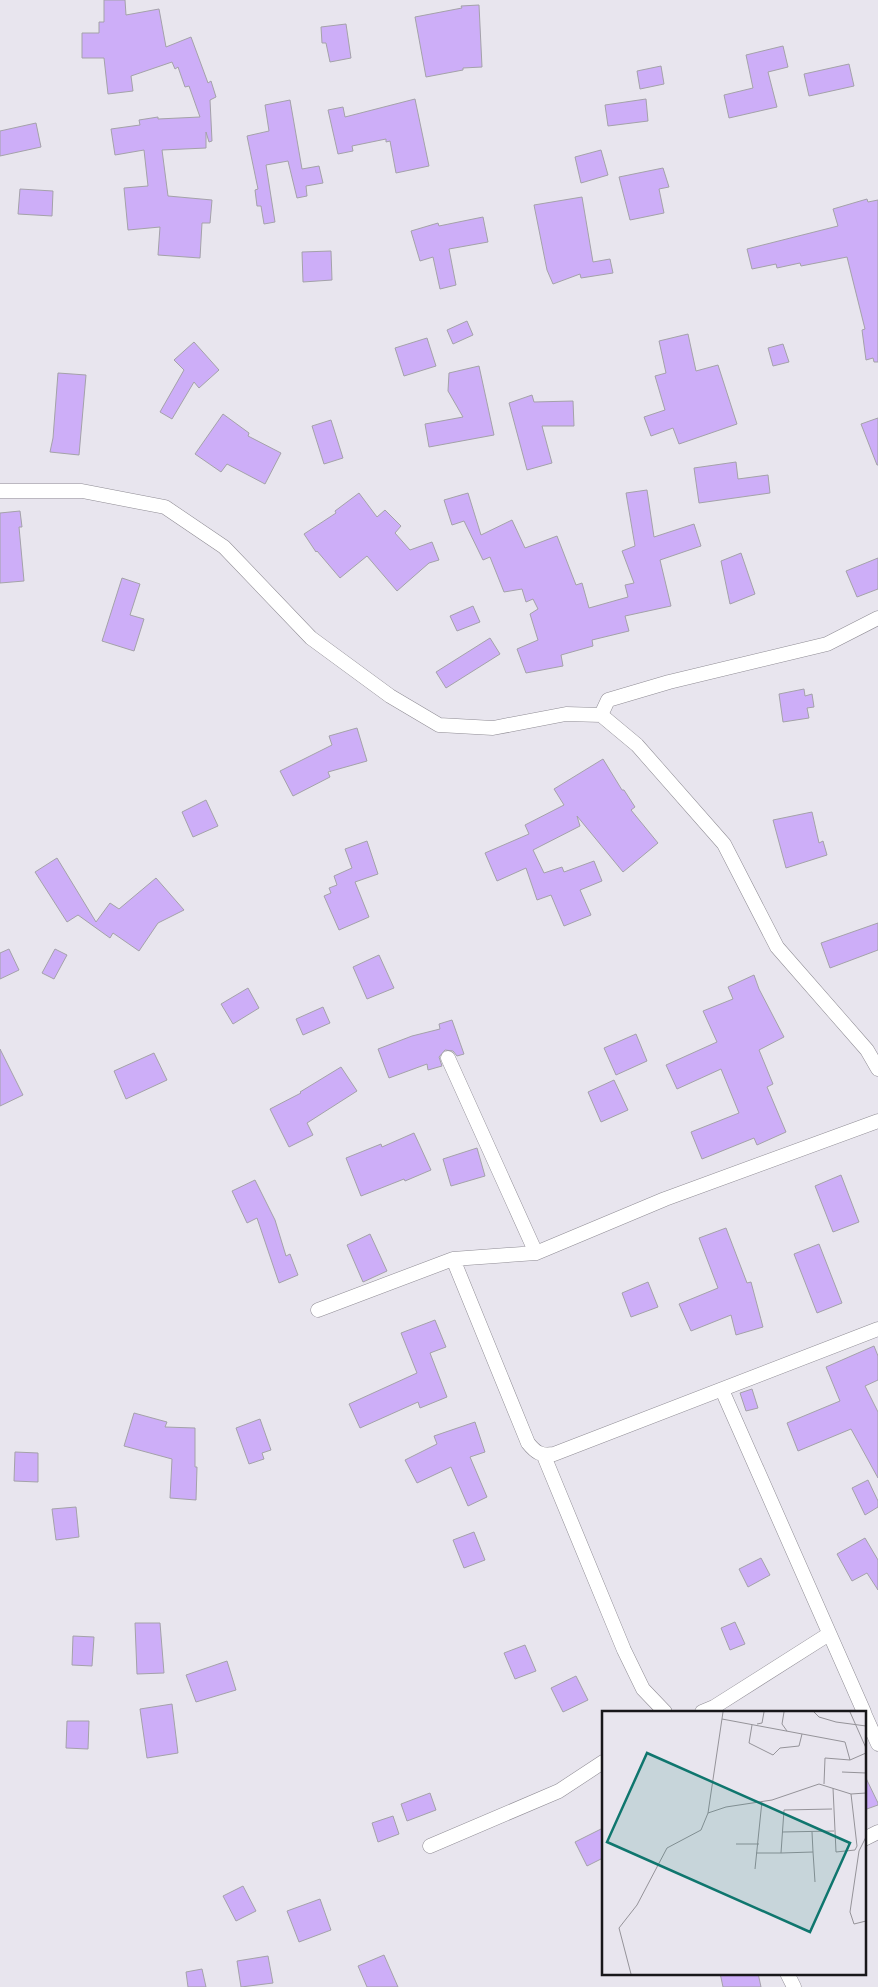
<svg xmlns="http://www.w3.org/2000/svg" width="878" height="1987" viewBox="0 0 878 1987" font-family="'Golos Text',sans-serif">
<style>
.building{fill:#cdaef8;stroke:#a4a2a9}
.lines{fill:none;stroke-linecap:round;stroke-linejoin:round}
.minor-casing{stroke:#8f8c94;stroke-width:15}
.minor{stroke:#fff;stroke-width:14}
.inset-road{fill:none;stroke:#959399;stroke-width:1}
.view{fill:#0f766e;fill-opacity:0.15;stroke:#0f766e;stroke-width:2.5}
.inset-edge{fill:none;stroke:#18171a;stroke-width:2.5}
</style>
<rect width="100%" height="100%" fill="#e8e5ee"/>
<path class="building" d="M104 0H125L126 15 159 9 166 47 191 37 208 83 211 81 216 97 210 100 212 141 209 142 206 132V148L162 150 168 196 212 200 210 223H202L200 258 158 255 160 227 128 230 124 188 148 186 144 150 115 155 111 129 140 125 139 120 158 117V119L200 117 189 86 185 87 178 67 175 69 172 62 131 76 133 91 108 94 104 58H82V33H99V22H104Z
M479 5 482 67 463 68V70L426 77 415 17 462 8 461 6Z
M346 24 351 58 330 62 326 43H322L321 27Z
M783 46 788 67 768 72 777 107 729 118 724 95 753 88 746 55Z
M849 64 854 86 809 96 804 74Z
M661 66 664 84 640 89 637 71Z
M415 99 429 166 396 173 390 141 386 142V139L352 146 353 151 338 154 328 110 343 107 345 117Z
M646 99 648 121 608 126 605 105Z
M290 100 302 169 319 166 323 183 306 186 307 196 297 198 288 161 266 165 275 222 264 224 261 206H257L255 190 258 189 247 136 269 131 265 105Z
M36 123 41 147 0 156V131Z
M601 150 608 175 581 183 575 157Z
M663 168 669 187 659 189 664 213 630 220 619 177Z
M20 189 53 191 52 216 18 214Z
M582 197 593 262 610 259 613 273 581 278 580 274 553 284 547 270 534 205Z
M867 199 868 202 878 200V362H874L873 358 866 360 862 330 865 329 847 257 801 266 800 263 777 268 776 264 752 269 747 249 838 226 833 209Z
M483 217 488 242 449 249 456 285 440 289 433 257 420 261 411 231 438 223 439 226Z
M331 251 332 280 303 282 302 252Z
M467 321 473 335 453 344 447 330Z
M688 334 696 371 718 365 737 424 679 444 673 428 651 436 644 417 665 410 655 376 666 373 659 341Z
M427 338 436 366 404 376 395 348Z
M194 342 219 370 199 388 194 382 172 419 160 412 184 370 174 360Z
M783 344 789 362 773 366 768 348Z
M479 366 494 435 429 447 425 424 463 417 448 391 449 373Z
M58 373 86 375 79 455 50 452 53 438Z
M532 395 534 402 573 401 574 426H542L552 463 527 470 509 403Z
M223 414 249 433 248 436 281 453 265 484 227 464 221 472 195 454Z
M878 418V465H877L861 424Z
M331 420 343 458 324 464 312 426Z
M736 462 738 479 768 475 770 493 699 503 694 468Z
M647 490 654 537 694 524 701 546 660 560 671 606 625 616 629 631 592 640 593 646 561 655 563 666 526 673 517 649 538 640 530 614 538 609 533 599 526 602 522 589 504 592 490 557 483 560 464 521 452 525 444 500 468 493 481 535 512 520 525 548 557 536 576 585 582 583 589 608 628 597 625 585 634 583 622 551 635 546 626 493Z
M359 493 377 517 385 510 401 526 395 533 410 550 432 542 439 560 429 563 397 591 367 556 340 578 317 551 316 552 304 534 336 513 335 511Z
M20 511 22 527H19L24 581 0 583V513Z
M741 553 755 594 730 604 721 561Z
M878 558V589L857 597 846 571Z
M122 578 140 584 130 615 144 619 134 651 102 641Z
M473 606 480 622 457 631 450 616Z
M490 638 500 654 446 688 436 672Z
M804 689 805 696 812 694 814 707 807 708 809 718 783 722 779 694Z
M357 728 367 761 328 772 330 777 293 796 280 771 332 745 329 736Z
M603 759 622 790H624L635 807 631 810 658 843 623 872 577 816 580 826 533 850 544 873 562 867 564 872 594 861 602 881 580 890 591 915 564 926 551 895 537 900 526 868 497 881 485 853 529 834 525 825 564 805 554 789Z
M206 800 218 826 193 837 182 812Z
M812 812 819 843 823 841 827 855 786 868 773 820Z
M367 841 378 874 355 882 369 917 339 930 324 896 331 893 329 888 337 885 334 876 352 868 345 849Z
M57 858 96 922 110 903 119 909 156 878 184 910 158 923 139 951 113 933 110 938 78 915 67 922 35 872Z
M878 923V950L830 968 821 943Z
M9 949 19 970 0 979V953Z
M55 949 67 955 54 979 42 973Z
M379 955 394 988 367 999 353 967Z
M754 975 759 989 784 1037 759 1050 773 1084 767 1087 786 1132 757 1145 754 1138 702 1159 691 1132 739 1113 721 1069 677 1089 666 1065 717 1042 703 1011 733 999 728 987Z
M248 988 259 1008 233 1024 221 1004Z
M323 1007 330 1023 303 1035 296 1019Z
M452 1020 464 1054 457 1056 453 1051 445 1050 439 1057 442 1066 428 1070 427 1064 389 1078 378 1049 412 1036 440 1029 439 1024Z
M636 1034 647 1061 616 1075 604 1048Z
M0 1049 23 1095 0 1106Z
M154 1053 167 1080 126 1099 114 1071Z
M341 1067 357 1091 307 1123 313 1135 289 1147 270 1109 301 1093 300 1092Z
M614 1080 628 1110 601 1122 588 1092Z
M414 1133 431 1170 405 1181 404 1179 361 1196 346 1158 381 1144 382 1147Z
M477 1148 485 1176 451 1186 443 1159Z
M841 1175 859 1222 833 1232 815 1186Z
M255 1180 275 1220 286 1256 290 1254 298 1275 279 1283 257 1218 247 1223 232 1191Z
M726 1228 747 1283 751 1282 763 1327 736 1335 731 1315 691 1331 679 1304 718 1288 699 1238Z
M370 1234 387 1271 363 1282 347 1245Z
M819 1244 842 1303 817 1313 794 1254Z
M648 1282 658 1307 631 1317 622 1293Z
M435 1320 446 1347 430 1353 447 1397 420 1408 418 1402 360 1428 349 1404 417 1373 401 1333Z
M874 1346 878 1356V1380L865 1386 878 1412V1478L851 1429 798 1451 787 1423 840 1401 826 1367Z
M752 1389 758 1408 746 1411 740 1393Z
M134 1413 167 1422 165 1427 195 1428V1467H197L196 1500 170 1498 172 1459 124 1446Z
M260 1419 271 1450 262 1453 264 1459 249 1464 236 1428Z
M475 1422 485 1452 470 1457 487 1497 468 1506 451 1467 417 1483 405 1460 437 1444 434 1436Z
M15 1452 38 1453V1482L14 1481Z
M868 1480 878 1501V1507L865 1515 852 1488Z
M76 1507 79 1537 56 1540 52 1509Z
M474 1532 485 1560 464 1568 453 1540Z
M865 1538 878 1560V1590L867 1573 852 1581 837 1554Z
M761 1558 770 1575 748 1587 739 1569Z
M735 1622 745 1644 730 1650 721 1628Z
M135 1623H160L164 1673 137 1674Z
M73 1636 94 1637 92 1666 72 1665Z
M525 1645 536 1671 515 1679 504 1653Z
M227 1661 236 1690 196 1702 186 1675Z
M576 1676 588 1700 563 1712 551 1688Z
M172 1704 178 1753 147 1758 140 1709Z
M67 1721H89L88 1749 66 1748Z
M864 1774 878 1803V1805L864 1810Z
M430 1793 436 1810 407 1821 401 1804Z
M393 1816 399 1834 378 1842 372 1823Z
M603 1828V1858L587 1866 575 1842Z
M243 1886 256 1911 236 1921 223 1896Z
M320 1899 331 1930 299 1942 287 1911Z
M384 1955 398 1987H367L358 1966Z
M268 1956 273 1983 241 1987 237 1961Z
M202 1969 206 1987H188L186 1972Z
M720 1973H758L761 1987H723Z"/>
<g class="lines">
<defs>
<path id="minor" d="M0 491H82L165 507 224 547 311 638 390 696 439 725 493 728 566 714 601 715 637 745 724 844 777 947 867 1050 878 1069
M601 715 608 700 669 682 827 644 878 618
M448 1058 536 1253
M453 1259 528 1443C536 1453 541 1456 554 1454L878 1329
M318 1310 453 1259 536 1253 665 1199 878 1121
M722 1390 864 1712
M544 1456 624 1650 643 1689 665 1712
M702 1712 714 1707 829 1634
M864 1713 878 1744
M864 1839 878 1832
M430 1846 559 1791 603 1762
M787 1973 794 1987"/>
</defs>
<use href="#minor" class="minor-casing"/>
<use href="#minor" class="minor"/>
</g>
<g transform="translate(602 1711)">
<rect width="264" height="264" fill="#e8e5ee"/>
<path class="inset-road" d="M182 1 180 13 185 20M212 1 217 6 234 11 264 15M248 1 264 37M120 8 243 31 248 49 264 42M155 13 160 12 162 1M150 14 147 32 171 44 178 37 197 35 200 23M240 61 264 62M222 73 223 47 248 49M231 77 234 141 253 139 255 135 249 83M106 102 121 1M180 121 232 120M264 126 257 140 248 201 252 213 264 210M134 133H157M211 141 213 171M154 142H179L182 99 230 98M179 142 211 141 210 121M153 158 160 90M29 263 17 217 35 194 65 137 99 119 106 102 124 96 170 89 217 73 249 83 264 82"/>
<path class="view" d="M45 42 248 132 208 221 5 131Z"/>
<rect width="264" height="264" class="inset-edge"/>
</g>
</svg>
